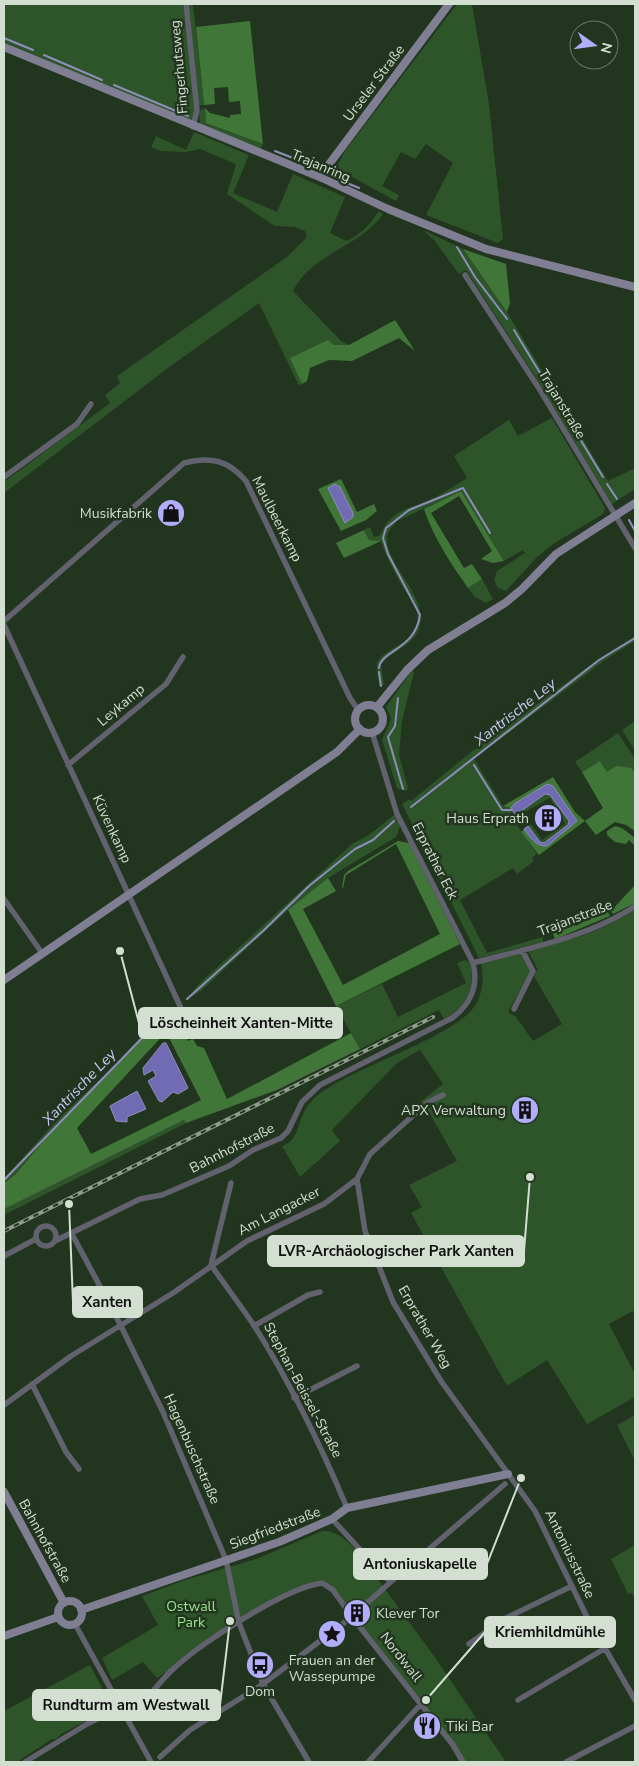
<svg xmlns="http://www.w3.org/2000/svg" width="639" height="1766" viewBox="0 0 639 1766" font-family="'Nunito Sans',sans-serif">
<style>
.green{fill:#2e5429}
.forest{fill:#407638;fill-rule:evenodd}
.water{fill:#716bb3;stroke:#8e8ebc}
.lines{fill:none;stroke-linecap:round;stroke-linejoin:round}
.stream{stroke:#8e8ebc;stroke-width:2}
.street{stroke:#62626f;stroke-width:5.5}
.secondary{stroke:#7f7e93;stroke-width:8}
.rail-casing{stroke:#8f9d8c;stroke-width:4}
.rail{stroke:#22351f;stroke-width:2;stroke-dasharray:5.5;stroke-linecap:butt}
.labels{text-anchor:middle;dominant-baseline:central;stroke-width:5;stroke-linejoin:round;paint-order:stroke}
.street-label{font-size:14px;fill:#d3dfd1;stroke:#22351f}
.poi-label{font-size:14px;fill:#d3dfd1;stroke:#22351f;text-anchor:end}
.park-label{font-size:14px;fill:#98e48d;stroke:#22351f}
.water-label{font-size:15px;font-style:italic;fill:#cbcaf3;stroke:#22351f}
.leader{fill:none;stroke:#d3dfd1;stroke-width:2}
.callout-dot{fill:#d3dfd1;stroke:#22351f;stroke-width:2}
.callout{fill:#d3dfd1;stroke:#d3dfd1;stroke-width:2}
.callout-label{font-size:15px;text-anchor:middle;font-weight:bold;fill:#111}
</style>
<rect width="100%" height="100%" fill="#22351f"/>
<path class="green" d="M4 4H183L196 111 191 122 4 42Z
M187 4H193L204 105H198Z
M457 4H472L489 104 503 239 498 243 426 215 453 163 426 144 415 159 401 152 382 186 399 195 396 201 336 168 345 151Z
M205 108 206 123 263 144 260 150 200 126 199 111Z
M194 132 249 155 233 193 277 212 293 174 345 197 330 233 346 241C361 235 370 224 379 211L383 214C359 248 312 253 293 291L341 341 349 345H334L291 358 302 384 299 386 259 303 172 365 4 493V482L110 403 105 395 120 383 117 376 287 257 307 237 305 231 295 227 275 226 227 194 236 164 200 149 185 152 161 151 151 147 156 136 186 150Z
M423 230 463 249 507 312 608 481 635 468V489L612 504 537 379 466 270 459 274 434 240Z
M552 418 605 508 603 514 553 544 537 557 506 591 498 588 494 580 497 571 525 553 523 550 504 561 461 491 397 521C393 526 388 530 387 537 384 563 427 594 420 625 416 646 391 650 381 665L384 685 379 687C379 680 376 670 377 664 382 646 423 645 417 613 416 604 407 594 402 586 394 571 386 557 381 541L369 540 364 530 370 527 374 537 380 535C392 507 413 509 436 497 447 491 457 484 467 478L454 456 509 420 518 436Z
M482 579 493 599 486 603 475 597 468 588Z
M635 636V641L605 660 474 759 503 806 511 808 513 812 509 814 537 854 532 858 534 861 517 874 513 868 460 900 487 953 543 937V942L479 958 402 804 410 799 411 801 470 753 600 658Z
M412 670 414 672 402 721 399 755 408 788 406 791 397 788 382 740 391 719 386 707Z
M635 721V751L622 730Z
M618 733 635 759V774L632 768 607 772 600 761 582 772 575 762Z
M545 794 550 795 569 820 568 825 544 843 540 842 528 826 531 824 542 840 565 824 550 798 523 813 527 820 524 823 519 817 520 812Z
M394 815 400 826 396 837 328 878 288 910 201 991 185 1001 198 985 352 844 369 835Z
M635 909V1315L633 1311 609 1324 635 1374V1397L587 1424 547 1360 507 1386 411 1213 422 1207 409 1185 457 1161 427 1109 419 1103 443 1084 420 1050 397 1063 332 1130 340 1141 300 1177 282 1146C297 1141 297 1128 302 1116 307 1104 317 1094 328 1088 361 1066 455 1035 474 1007 483 994 484 978 481 963L522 953 531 971 508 1012 516 1017 533 1041 562 1024 535 978 534 972 538 970 528 951C565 941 604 932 635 909Z
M465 960 470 963C476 988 466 1007 444 1019L439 1010 360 1049 336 1006 382 984 398 1017 466 983 457 963Z
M173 1009 174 1012 148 1033 52 1131 15 1175 4 1183V1178L61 1116 110 1070 145 1032Z
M184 1120 186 1123 4 1215V1209Z
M635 1415V1461L617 1425Z
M322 1531C337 1530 344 1539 355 1548L434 1656 506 1762H463L333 1590 322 1583 288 1593 157 1678 143 1662 112 1680 102 1658 158 1625 142 1596 185 1580 256 1559Z
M635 1545V1599L632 1593 628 1594 611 1559Z
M90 1665 112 1707 61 1734 56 1739H52L17 1762H4V1711Z"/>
<path class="forest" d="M250 21 263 144 206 123 205 108 210 113 230 118V115L241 114 240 101 229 102 228 87 214 88 215 104 204 105 196 27Z
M463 249 506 264 510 303 507 312Z
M395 320 415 351 399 338 352 361 329 360 310 368 307 381 302 384 290 358 328 340 334 345H349Z
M341 479 357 512 374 504 377 511 366 520 341 531 318 489Z
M461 491 504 561 493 563 481 559 492 551 459 496 431 513 464 568 472 564 482 579 468 588C450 562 434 539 424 509Z
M364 530 369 540 381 541 344 558 336 543Z
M600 761 607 772 616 766 632 768 635 774V831L626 825 615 822 596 835 585 821 539 855 521 832 524 829 533 841 543 846 577 821 553 786 547 784 514 804 511 808 503 806 553 777 575 812 585 821 603 808 582 772Z
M615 826 622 828 635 838V846L629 840 626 844 615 842 607 835V831Z
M398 841 409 843 460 944 336 1006 288 910 328 878 336 891 303 909 343 985 440 934 396 844 346 875 343 888 342 887 344 875 348 871Z
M635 885V903L613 914 611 911Z
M606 909 610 916 555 939 553 934 573 922 576 926Z
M174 1012 188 1041 193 1039 197 1046 204 1048 227 1099 351 1033 360 1049 277 1090 186 1123 184 1120 4 1209V1183L15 1175 52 1131 148 1033ZM166 1032 201 1100 91 1154 77 1128Z"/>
<path class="water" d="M335 484 340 487 353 513V517L345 523 328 488Z
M547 784 553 786 577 821 547 846C536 847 530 837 524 829L528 826 540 842 544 843 568 825 569 821 550 795 545 794 520 812 519 817 524 823 521 825 511 808 514 804Z
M163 1043H166L188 1088 178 1094 173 1092 162 1102 159 1101 148 1081 156 1076 153 1070 144 1075 143 1068Z
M137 1091 146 1109 127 1117V1122L116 1121 110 1106Z"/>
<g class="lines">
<path class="stream" d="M4 38 33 50
M44 55 102 80
M114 85 188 116
M275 151 298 160
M347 183 359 188
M457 247 475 277 507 319
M514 330 603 477
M607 484 617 499
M629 520 635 531
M379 668C381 650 415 650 420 615L388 554 383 538 386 528 409 510 463 488 490 533
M379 672 381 686
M398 698 395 726 388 737 403 789
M474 765 502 810H512
M411 807 599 660 635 638
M187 999 263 931 309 886 355 849 373 840 394 821
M4 1180 147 1033 173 1011"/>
<path class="street" d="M186 4 197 110 193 127
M465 275 540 390 635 548
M4 477 77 424 91 404
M4 621 184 463C210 456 228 460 246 481L350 698 358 710
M4 625 186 1019 207 1036
M68 765 166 684 183 657
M4 899 42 953
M473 963C525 949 590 937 635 906
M514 1009 533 971 522 950
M443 1095 427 1103 370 1154 357 1179 365 1231 393 1302 441 1381 535 1511 588 1619 635 1700
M36 1236a10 10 0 1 1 20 0a10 10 0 1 1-20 0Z
M72 1234 120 1324 163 1412 226 1560 239 1623 263 1684 309 1762
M55 1241 140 1199 162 1195 229 1166 253 1150 281 1138 288 1131 302 1102 320 1085 452 1018C470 1005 479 986 473 963L397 814 372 732
M4 1256 36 1239
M211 1265C225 1285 241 1306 255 1327 291 1384 321 1446 347 1508
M211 1265 231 1183
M254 1326 308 1295 320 1292
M32 1384 66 1452 79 1469
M294 1398 357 1366
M4 1405 71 1356 173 1293 247 1241 324 1204 357 1179
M332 1519 390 1582
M386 1586 505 1484
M359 1610 384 1588
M75 1624 151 1762
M469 1644 504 1619 572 1586
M518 1700 604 1649
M137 1709C149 1697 158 1684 170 1672 198 1645 284 1588 322 1583L333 1590 352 1617 453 1745 463 1762
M160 1757 190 1730 263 1684 353 1616
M25 1762 87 1724 121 1707
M368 1762 421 1704
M566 1762 635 1726"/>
<path class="secondary" d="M4 47 322 178 388 209 486 249 635 287
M322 178 327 167 449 4
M355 719a14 14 0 1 1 28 0a14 14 0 1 1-28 0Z
M377 707 407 670 428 650 505 603 522 589 556 554 635 503
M4 980 337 752 360 729
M4 1492 64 1603
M58 1613a12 12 0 1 1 24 0a12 12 0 1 1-24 0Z
M81 1610 279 1542 332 1519 347 1508 508 1474
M4 1636 58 1617"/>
<defs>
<path id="rail" d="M4 1231 433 1017"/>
</defs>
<use href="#rail" class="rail-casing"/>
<use href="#rail" class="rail"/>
</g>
<defs>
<symbol id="shop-disc" viewBox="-11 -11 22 22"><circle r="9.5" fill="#b1adfa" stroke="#22351f"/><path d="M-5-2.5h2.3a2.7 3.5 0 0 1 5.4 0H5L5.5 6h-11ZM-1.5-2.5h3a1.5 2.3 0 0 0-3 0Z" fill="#111"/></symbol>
<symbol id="building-disc" viewBox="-11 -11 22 22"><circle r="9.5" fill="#b1adfa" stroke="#22351f"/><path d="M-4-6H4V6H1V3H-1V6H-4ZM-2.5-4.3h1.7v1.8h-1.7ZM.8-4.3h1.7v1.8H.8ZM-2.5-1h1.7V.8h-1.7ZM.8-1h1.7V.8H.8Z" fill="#111"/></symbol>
<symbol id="sight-disc" viewBox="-11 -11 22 22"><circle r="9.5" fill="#b1adfa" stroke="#22351f"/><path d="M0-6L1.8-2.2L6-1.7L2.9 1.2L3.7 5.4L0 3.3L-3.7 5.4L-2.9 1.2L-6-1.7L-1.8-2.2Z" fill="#111"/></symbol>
<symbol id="bus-disc" viewBox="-11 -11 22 22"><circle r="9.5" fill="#b1adfa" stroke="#22351f"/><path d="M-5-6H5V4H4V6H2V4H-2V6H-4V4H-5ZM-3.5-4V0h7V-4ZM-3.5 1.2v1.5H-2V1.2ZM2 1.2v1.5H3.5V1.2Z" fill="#111"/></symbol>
<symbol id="restaurant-disc" viewBox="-11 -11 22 22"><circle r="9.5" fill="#b1adfa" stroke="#22351f"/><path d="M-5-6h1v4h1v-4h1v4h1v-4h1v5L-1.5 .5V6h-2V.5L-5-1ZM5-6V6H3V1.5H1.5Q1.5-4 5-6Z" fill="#111"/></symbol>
</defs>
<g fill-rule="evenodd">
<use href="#shop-disc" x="155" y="497" width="32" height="32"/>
<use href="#building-disc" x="532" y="802" width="32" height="32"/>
<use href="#building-disc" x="509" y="1094" width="32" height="32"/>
<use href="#building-disc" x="341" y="1597" width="32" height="32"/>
<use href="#sight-disc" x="316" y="1618" width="32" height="32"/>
<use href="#bus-disc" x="244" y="1649" width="32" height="32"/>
<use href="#restaurant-disc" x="411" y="1710" width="32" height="32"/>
</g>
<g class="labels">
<g class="street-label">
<text transform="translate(179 67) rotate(-95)">Fingerhutsweg</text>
<text transform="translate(374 83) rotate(-53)">Urseler Straße</text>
<text transform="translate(321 166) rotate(23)">Trajanring</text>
<text transform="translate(562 404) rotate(59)">Trajanstraße</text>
<text transform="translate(277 519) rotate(63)">Maulbeerkamp</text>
<text transform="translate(121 705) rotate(-40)">Leykamp</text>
<text transform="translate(112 829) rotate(65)">Küvenkamp</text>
<text transform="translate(435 861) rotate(63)">Erprather Eck</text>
<text transform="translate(575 918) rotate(-21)">Trajanstraße</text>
<text transform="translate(232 1148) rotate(-27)">Bahnhofstraße</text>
<text transform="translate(279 1211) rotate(-27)">Am Langacker</text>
<text transform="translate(425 1327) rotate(60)">Erprather Weg</text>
<text transform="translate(303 1390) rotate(62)">Stephan-Beissel-Straße</text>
<text transform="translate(192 1449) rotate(66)">Hagenbuschstraße</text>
<text transform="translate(275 1528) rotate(-21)">Siegfriedstraße</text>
<text transform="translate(45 1541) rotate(61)">Bahnhofstraße</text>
<text transform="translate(570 1554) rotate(64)">Antoniusstraße</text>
<text transform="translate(401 1657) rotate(52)">Nordwall</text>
</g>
<g class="poi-label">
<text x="152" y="513">Musikfabrik</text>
<text x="529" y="818">Haus Erprath</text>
<text x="506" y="1110">APX Verwaltung</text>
<text x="376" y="1613" text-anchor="start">Klever Tor</text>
<text x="332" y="1660" text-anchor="middle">Frauen an der<tspan x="332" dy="16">Wassepumpe</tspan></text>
<text x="260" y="1691" text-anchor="middle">Dom</text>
<text x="446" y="1726" text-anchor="start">Tiki Bar</text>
</g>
<g class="park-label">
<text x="191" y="1606">Ostwall<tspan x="191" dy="16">Park</tspan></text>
</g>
<g class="water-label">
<text transform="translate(515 712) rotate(-38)">Xantrische Ley</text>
<text transform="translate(79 1087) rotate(-46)">Xantrische Ley</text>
</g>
</g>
<path class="leader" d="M120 951L139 1023M530 1177L524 1251M69 1204L73 1302M521 1478L487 1564M426 1700L485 1632M230 1621L220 1705"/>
<g class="callout-dot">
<circle cx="120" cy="951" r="5"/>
<circle cx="530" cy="1177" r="5"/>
<circle cx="69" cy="1204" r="5"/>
<circle cx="521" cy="1478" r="5"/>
<circle cx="426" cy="1700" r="5"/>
<circle cx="230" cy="1621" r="5"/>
</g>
<g class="callout">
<rect x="139" y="1008" width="203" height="30" rx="5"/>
<rect x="268" y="1236" width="256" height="30" rx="5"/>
<rect x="73" y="1287" width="69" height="30" rx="5"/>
<rect x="354" y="1549" width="133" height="30" rx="5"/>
<rect x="485" y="1617" width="130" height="30" rx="5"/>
<rect x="33" y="1690" width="187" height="30" rx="5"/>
</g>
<g class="callout-label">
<text x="241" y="1028">Löscheinheit Xanten-Mitte</text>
<text x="396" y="1256">LVR-Archäologischer Park Xanten</text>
<text x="107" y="1307">Xanten</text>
<text x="420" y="1569">Antoniuskapelle</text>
<text x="550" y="1637">Kriemhildmühle</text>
<text x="126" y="1710">Rundturm am Westwall</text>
</g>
<rect width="639" height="1766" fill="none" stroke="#d3dfd1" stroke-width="10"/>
<g transform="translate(594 45) rotate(104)"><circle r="24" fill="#22351f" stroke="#697966"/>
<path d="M0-4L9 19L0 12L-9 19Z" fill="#b1adfa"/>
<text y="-8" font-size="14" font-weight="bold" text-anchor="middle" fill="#d3dfd1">N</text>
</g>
</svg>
